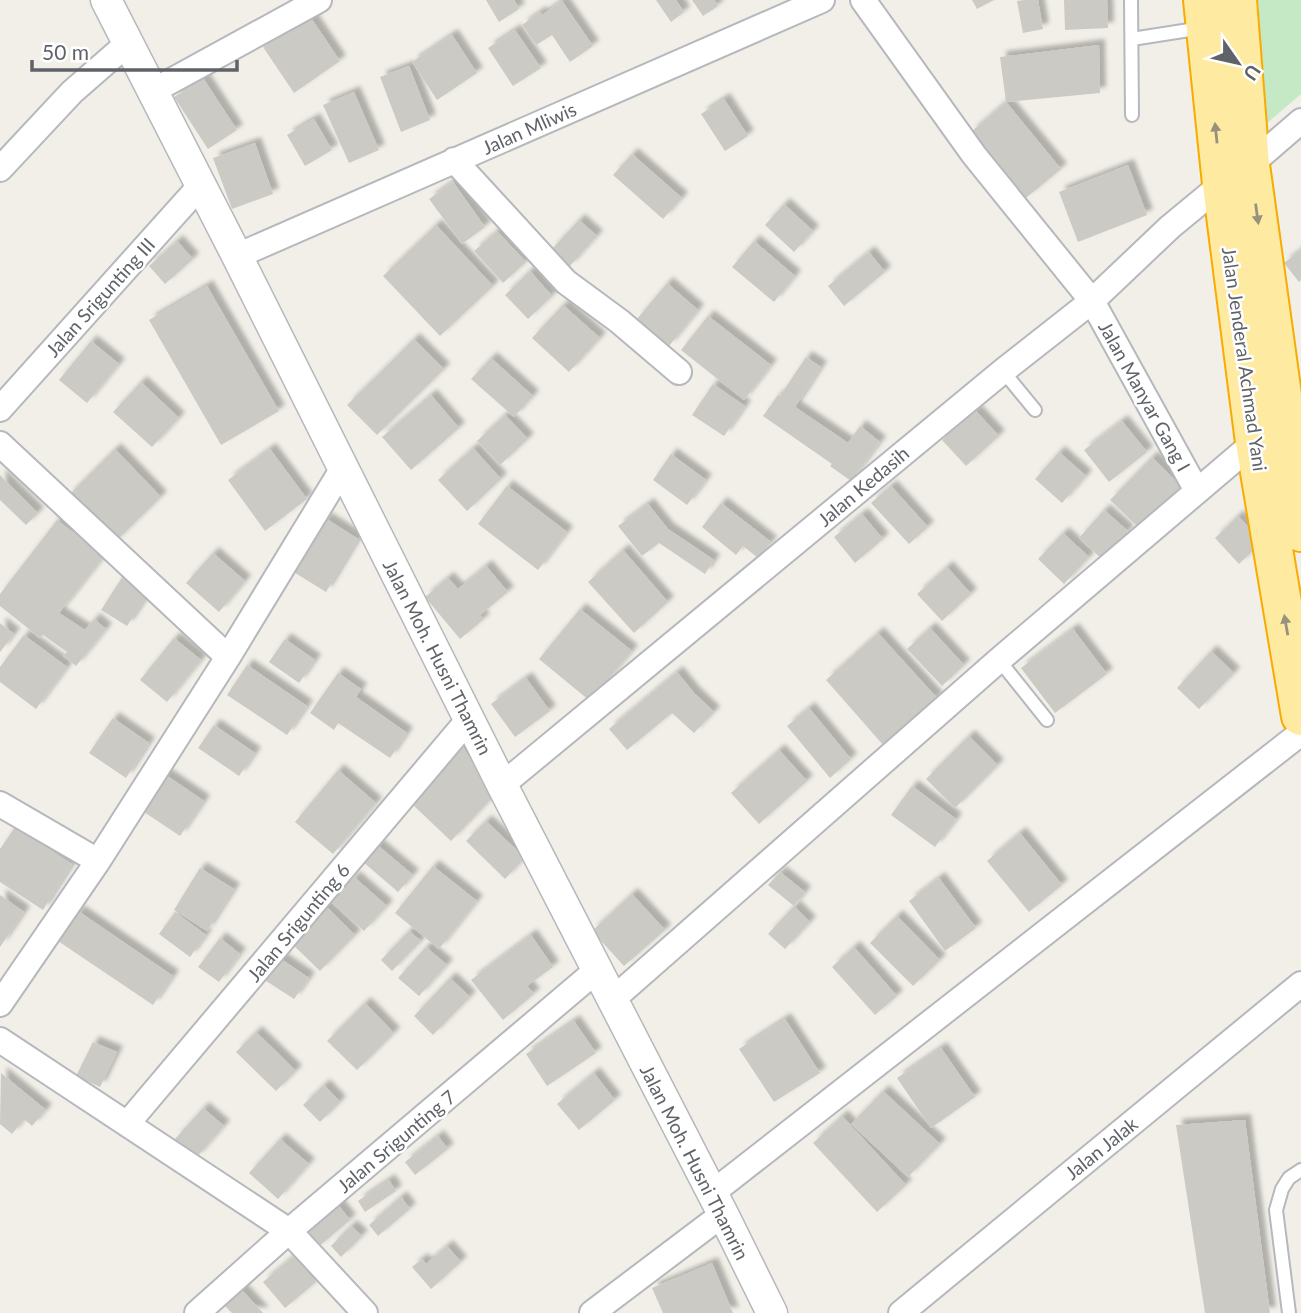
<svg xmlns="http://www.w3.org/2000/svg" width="1301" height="1313" viewBox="0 0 1301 1313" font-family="Lato,sans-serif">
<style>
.green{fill:#c5e8c5}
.building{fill:#cccac5;filter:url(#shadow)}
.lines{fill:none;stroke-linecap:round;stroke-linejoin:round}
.service-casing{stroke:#b5b8bc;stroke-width:16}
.minor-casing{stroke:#b5b8bc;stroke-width:28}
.tertiary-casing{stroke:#b5b8bc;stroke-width:33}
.trunk-casing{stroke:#f9ab00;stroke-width:42}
.service{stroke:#fff;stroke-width:12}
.minor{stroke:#fff;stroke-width:24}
.tertiary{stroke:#fff;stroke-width:30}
.trunk{stroke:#feeaa1;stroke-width:38}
.oneway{fill:#97927c}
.labels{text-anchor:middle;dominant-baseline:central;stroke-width:5;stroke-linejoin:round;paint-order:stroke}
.street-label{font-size:19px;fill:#5f6368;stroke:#fff}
</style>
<defs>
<filter id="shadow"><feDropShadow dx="6" dy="-6" stdDeviation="2" flood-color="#0004"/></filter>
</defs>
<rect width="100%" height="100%" fill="#f1efe8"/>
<path class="green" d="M1258 0H1301V94L1266 124Z"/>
<path class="building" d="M486 0H514L519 9 499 22Z
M656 0H676L684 12 671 22Z
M692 0H714L718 6 703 16Z
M972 0H994L977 9Z
M1025 0H1038L1043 29 1023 33 1017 1Z
M1064 0H1107L1108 28 1065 30Z
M562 1 593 46 570 62 552 35 536 45 522 25 540 12 542 15Z
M309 15 340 61 294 93 263 47Z
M515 30 541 68 513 86 488 48Z
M452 35 477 73 437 100 412 62Z
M1099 45 1100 93 1006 102 1000 57Z
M409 66 430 120 401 132 380 77Z
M203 78 237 130 208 149 174 97Z
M354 92 379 150 349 163 323 105Z
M724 99 748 136 725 151 701 114Z
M1006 102 1061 169 1026 198 971 132Z
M314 119 332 150 305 166 287 135Z
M255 143 273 194 232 209 213 158Z
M632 154 682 198 663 219 613 175Z
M1128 165 1147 215 1078 242 1059 192Z
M453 182 485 227 462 244 429 199Z
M784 204 813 231 794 252 765 225Z
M579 220 597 236 569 267 551 250Z
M436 225 493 286 440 336 383 276Z
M497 231 526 262 503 283 474 251Z
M177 241 193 259 165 284 149 266Z
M754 241 795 276 774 302 732 267Z
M1301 250V280L1299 282 1284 263Z
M869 252 885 272 844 306 828 286Z
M530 271 552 296 528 319 505 295Z
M667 283 698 310 669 346 637 319Z
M207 286 279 411 221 445 149 320Z
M563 305 600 338 569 372 532 338Z
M708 316 771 365 744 400 681 350Z
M414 339 444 369 377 435 347 405Z
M91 341 119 364 87 403 59 380Z
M806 357 821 367 795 407 848 443 860 426 880 442 851 481 830 466 832 464 763 416 778 395 780 396Z
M491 358 533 396 514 417 471 379Z
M141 382 179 418 152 447 113 412Z
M713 384 745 406 724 436 692 415Z
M431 395 459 428 411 470 382 437Z
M975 410 999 436 966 466 942 440Z
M505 415 528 439 500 465 477 441Z
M1122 421 1147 452 1109 482 1084 450Z
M473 448 501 479 467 511 438 480Z
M115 449 161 497 114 543 68 496Z
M270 449 307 499 265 531 228 480Z
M1059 452 1086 476 1062 503 1035 479Z
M671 454 706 480 687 505 653 480Z
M1152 457 1181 486 1140 529 1110 500Z
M0 475 38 513 26 525 0 500Z
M507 486 567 532 538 570 478 524Z
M891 486 928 527 909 544 871 503Z
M721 503 771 542 758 558 743 546 736 555 702 527Z
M648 504 668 529 714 560 705 574 659 543 642 556 618 526Z
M1104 510 1128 531 1103 560 1079 538Z
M862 514 883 539 855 563 834 537Z
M1238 516 1262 542 1239 564 1215 538Z
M325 518 358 539 326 592 292 571Z
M57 520 104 556 59 613 85 630 94 619 106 629 76 666 63 656 67 652 43 635 40 638 0 606V594Z
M1063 533 1089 557 1064 584 1038 559Z
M623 550 668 602 634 633 588 582Z
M213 553 245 581 219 612 186 583Z
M486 566 508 592 480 615 484 619 460 639 425 597 448 578 458 589Z
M947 567 971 594 942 621 917 594Z
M123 576 149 593 127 626 101 610Z
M580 609 632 651 590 701 539 659Z
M0 623 14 634 0 652Z
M930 628 964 665 942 686 907 649Z
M1073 629 1107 674 1055 713 1021 668Z
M878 633 937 698 884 746 826 680Z
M24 635 67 667 36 709 0 682V667Z
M174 638 201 660 167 702 140 680Z
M285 639 315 660 299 683 269 662Z
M1211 651 1234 673 1199 709 1177 688Z
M247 665 307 706 287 735 227 695Z
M677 672 694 693 714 712 694 733 672 713 627 750 609 729Z
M338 673 361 689 356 697 407 733 390 758 338 723 334 730 310 713Z
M526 678 550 711 515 737 491 704Z
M809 708 851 759 830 778 787 726Z
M113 718 149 743 126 778 89 753Z
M214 725 255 753 239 776 198 748Z
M969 736 998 765 955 808 926 779Z
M462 745 492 798 451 841 412 804Z
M779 750 807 781 759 824 731 793Z
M338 770 376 803 333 854 295 822Z
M163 773 204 801 180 836 138 808Z
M912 786 956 819 935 847 891 815Z
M486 821 525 858 505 879 466 841Z
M15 827 72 864 43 910 0 882V849Z
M1020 833 1062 885 1029 912 987 861Z
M376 844 413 875 398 892 362 861Z
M433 866 477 901 439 949 395 913Z
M200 868 234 889 207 931 174 910Z
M780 872 805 892 794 906 768 885Z
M354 877 387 906 364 931 331 902Z
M939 878 976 928 945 951 909 901Z
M632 894 665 930 624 966 592 931Z
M0 895 24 912 0 947Z
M323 903 355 935 320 971 288 940Z
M794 906 810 922 785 949 768 934Z
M78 911 173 976 153 1005 58 941Z
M175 912 206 935 190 957 159 934Z
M897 916 940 960 913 986 870 943Z
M409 931 421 941 392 971 381 960Z
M531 935 553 967 527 986 534 994 503 1020 471 980Z
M220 938 240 954 219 982 198 967Z
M426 947 447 965 419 996 398 978Z
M854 947 897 996 875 1015 832 967Z
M278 957 309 978 294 999 263 979Z
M450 978 470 997 433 1035 414 1016Z
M365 1003 394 1033 357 1070 327 1041Z
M785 1019 820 1073 774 1102 739 1049Z
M574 1021 596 1053 547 1086 526 1054Z
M256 1032 296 1071 276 1091 236 1052Z
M93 1042 117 1052 100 1087 76 1076Z
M941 1048 975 1097 931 1128 897 1078Z
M1 1073 46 1110 32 1126 24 1119 12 1134 0 1124Z
M594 1073 615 1100 579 1130 557 1104Z
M324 1085 340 1102 320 1122 303 1105Z
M883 1091 940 1144 908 1177 851 1124Z
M203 1108 224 1126 196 1158 175 1139Z
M842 1116 906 1185 877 1212 813 1143Z
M1245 1120 1270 1313H1205L1176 1125Z
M438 1136 448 1149 415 1175 405 1162Z
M280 1139 309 1164 278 1199 249 1173Z
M389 1180 396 1191 365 1212 358 1201Z
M401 1197 410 1209 378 1236 369 1225Z
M335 1201 350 1220 317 1248 302 1229Z
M351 1226 362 1236 341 1257 331 1246Z
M447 1246 461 1262 431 1289 412 1267 422 1259 426 1264Z
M294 1256 316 1282 285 1308 263 1282Z
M712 1263 733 1313H663L652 1288Z
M240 1288 263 1313H232L223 1304Z"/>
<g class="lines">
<defs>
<path id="service" d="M1131 0 1132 115
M1132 39 1202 28
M1003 371 1035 410
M999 660 1047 720
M1289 1313 1276 1210 1282 1189 1289 1178 1301 1170"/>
<path id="minor" d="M863 0 974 155 1092 301 1197 491
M151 92 319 0
M454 160 566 282 619 321 679 372
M1250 165 1301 121
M0 169 72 92 127 44
M237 256 822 0
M0 409 200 186
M0 444 228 657
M502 785 1003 371 1092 301 1170 227 1222 184
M0 804 98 861
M612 1000 999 660 1255 442 1263 438
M0 1004 98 861 228 657 343 468
M0 1040 289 1231 365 1313
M127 1124 469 719
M712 1193 1301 733
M197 1313 289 1231 597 970
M592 1313 723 1214
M901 1313 1301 984"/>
<path id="tertiary" d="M106 0 237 256 502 785 723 1214 772 1313"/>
<path id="trunk" d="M1203 0 1222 184 1255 442 1301 716
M1237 0 1250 165 1301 532"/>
</defs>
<use href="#service" class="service-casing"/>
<use href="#minor" class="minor-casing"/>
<use href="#tertiary" class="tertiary-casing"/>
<use href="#trunk" class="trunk-casing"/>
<use href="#service" class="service"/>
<use href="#minor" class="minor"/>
<use href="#tertiary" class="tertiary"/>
<use href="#trunk" class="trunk"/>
</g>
<defs><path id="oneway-solid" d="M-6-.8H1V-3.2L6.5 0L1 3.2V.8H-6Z" transform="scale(1.75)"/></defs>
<g class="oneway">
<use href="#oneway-solid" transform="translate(1216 133) rotate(-96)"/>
<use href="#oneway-solid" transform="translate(1257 214) rotate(82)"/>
<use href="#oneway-solid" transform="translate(1286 625) rotate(-100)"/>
</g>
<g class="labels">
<g class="street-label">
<text transform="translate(529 128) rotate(-24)">Jalan Mliwis</text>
<text transform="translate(100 297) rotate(-48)">Jalan Srigunting III</text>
<text transform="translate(1245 359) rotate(82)">Jalan Jenderal Achmad Yani</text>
<text transform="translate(1145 396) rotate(61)">Jalan Manyar Gang I</text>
<text transform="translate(863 486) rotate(-40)">Jalan Kedasih</text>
<text transform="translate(438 657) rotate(63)">Jalan Moh. Husni Thamrin</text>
<text transform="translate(298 922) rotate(-50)">Jalan Srigunting 6</text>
<text transform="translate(396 1141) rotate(-40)">Jalan Srigunting 7</text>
<text transform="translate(1101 1148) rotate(-39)">Jalan Jalak</text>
<text transform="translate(695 1162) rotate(63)">Jalan Moh. Husni Thamrin</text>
</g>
</g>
<g transform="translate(1238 63) rotate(124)" stroke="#ffffff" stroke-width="5" paint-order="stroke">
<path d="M0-5L12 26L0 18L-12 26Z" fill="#5f6368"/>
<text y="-10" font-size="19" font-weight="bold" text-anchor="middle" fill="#5f6368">U</text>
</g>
<path d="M32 60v10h205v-10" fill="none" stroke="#5f6368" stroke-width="3.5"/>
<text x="42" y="60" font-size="21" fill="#5f6368" stroke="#ffffff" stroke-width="5" paint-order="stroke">50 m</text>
</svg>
